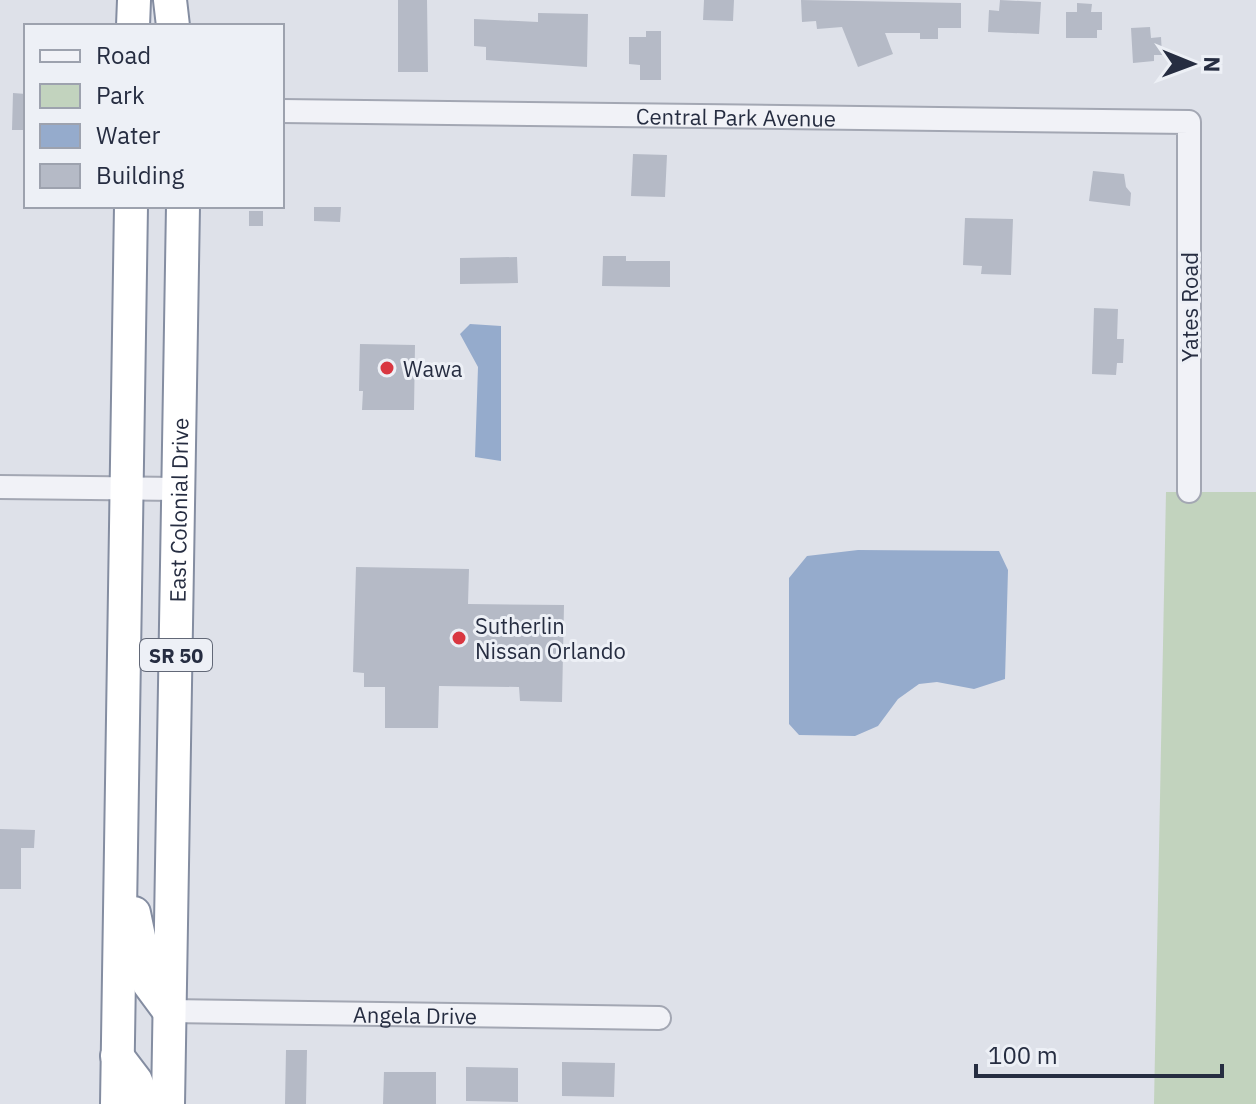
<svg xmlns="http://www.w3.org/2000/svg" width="1256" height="1104" viewBox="0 0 1256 1104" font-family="'IBM Plex Sans',sans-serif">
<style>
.green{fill:#c2d3be}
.water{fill:#95abcc}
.building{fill:#b5bac6}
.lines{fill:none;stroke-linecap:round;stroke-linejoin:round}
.minor-casing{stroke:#a3a7b3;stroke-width:26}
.highway-casing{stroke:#848da1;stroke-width:36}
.minor{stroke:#f1f2f7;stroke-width:22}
.highway{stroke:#fff;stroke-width:32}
.poi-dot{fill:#d93741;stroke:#edf0f6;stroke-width:3}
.labels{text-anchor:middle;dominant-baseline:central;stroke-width:6;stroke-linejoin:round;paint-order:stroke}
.shield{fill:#edf0f6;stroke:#626877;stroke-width:2}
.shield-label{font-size:20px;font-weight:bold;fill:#262d41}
.street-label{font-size:22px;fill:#262d41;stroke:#edf0f6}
.poi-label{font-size:22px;fill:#262d41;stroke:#edf0f6;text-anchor:start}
</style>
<rect width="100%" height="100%" fill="#dee1e9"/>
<path class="green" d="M1166 492H1256V1104H1154Z"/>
<path class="water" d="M470 324 501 326V461L475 457 478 367 460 334Z
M858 550 999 551 1008 570 1005 679 974 689 937 682 919 684 898 699 878 726 855 736 799 735 789 724V578L807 556Z"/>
<path class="building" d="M398 0H427L428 72H398Z
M704 0H734L733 21 703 20Z
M801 0 961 3V28H938V39H920V33H885L893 54 858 67 842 27 817 29 816 21 802 22Z
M1000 0 1041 2 1039 34 988 32 989 10 999 11Z
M1077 3 1092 4 1091 12H1102V30H1097V38H1066V12H1077Z
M538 13 588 14 587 67 486 60V47L474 46V19L538 22Z
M1150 27 1151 38 1161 37 1162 55H1154V61L1133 63 1131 28Z
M646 31H661V80H640V65L629 64V37H646Z
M13 93 26 94V130H12Z
M633 154 667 155 665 197 631 196Z
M1093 171 1124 174 1126 187 1131 193 1130 206 1089 201Z
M314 207H341L340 222 314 221Z
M249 211H263V226H249Z
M965 218 1013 219 1011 275 981 274 982 266 963 265Z
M603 256H626V261H670V287L602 286Z
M517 257 518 283 460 284V258Z
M1094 308 1118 309 1117 339H1124L1123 363H1117L1116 375 1092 374Z
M360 344 415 345 414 410H362L363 391H359Z
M356 567 469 569 468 604 564 605 562 702 520 701 519 687 439 686 438 728H385V687H364V673L353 672Z
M0 829 35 830 34 848H21V889H0Z
M286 1050H307L306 1104H285Z
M562 1062 615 1063 614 1097 562 1096Z
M466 1067 518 1068V1102L466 1101Z
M384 1072H436V1104H383Z"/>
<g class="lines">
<defs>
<g id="minor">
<path id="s1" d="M282 111 1189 122V491"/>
<path d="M0 487 179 489"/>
<path id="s2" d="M169 1011 659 1018"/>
</g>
<g id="highway">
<path d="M170 0 173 26"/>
<path d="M133 26 134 0"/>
<path d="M134 913 149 984 169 1011"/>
<path d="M117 1056 136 1081 145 1104"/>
<path d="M117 1104 131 206"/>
<path id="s3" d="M168 1104 183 206"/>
</g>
</defs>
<use href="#minor" class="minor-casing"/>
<use href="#highway" class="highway-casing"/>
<use href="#minor" class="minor"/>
<use href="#highway" class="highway"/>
</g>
<g class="poi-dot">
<circle cx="387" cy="368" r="8"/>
<circle cx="459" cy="638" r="8"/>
</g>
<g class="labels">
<rect class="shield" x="140" y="639" width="72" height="32" rx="6"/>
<g class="shield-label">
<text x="176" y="655">SR 50</text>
</g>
<g class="street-label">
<text stroke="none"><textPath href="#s1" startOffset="454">Central Park Avenue</textPath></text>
<text transform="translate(1189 307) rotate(-90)">Yates Road</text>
<text stroke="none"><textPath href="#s3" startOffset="594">East Colonial Drive</textPath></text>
<text stroke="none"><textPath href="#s2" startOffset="246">Angela Drive</textPath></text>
</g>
<g class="poi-label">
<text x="403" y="368">Wawa</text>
<text x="475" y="625">Sutherlin<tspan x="475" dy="25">Nissan Orlando</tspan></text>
</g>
</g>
<rect x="24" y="24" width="260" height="184" fill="#edf0f6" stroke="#9da2ae" stroke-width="2"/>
<rect x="40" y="50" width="40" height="12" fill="#f1f2f7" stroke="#9da2ae" stroke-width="2"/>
<text x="96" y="64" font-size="24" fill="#262d41">Road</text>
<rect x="40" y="84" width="40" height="24" fill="#c2d3be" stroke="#9da2ae" stroke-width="2"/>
<text x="96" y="104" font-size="24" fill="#262d41">Park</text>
<rect x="40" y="124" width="40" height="24" fill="#95abcc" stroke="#9da2ae" stroke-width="2"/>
<text x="96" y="144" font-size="24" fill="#262d41">Water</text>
<rect x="40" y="164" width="40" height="24" fill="#b5bac6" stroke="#9da2ae" stroke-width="2"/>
<text x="96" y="184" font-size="24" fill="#262d41">Building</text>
<g transform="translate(1192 64) rotate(91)" stroke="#edf0f6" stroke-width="6" paint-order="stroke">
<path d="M0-6L14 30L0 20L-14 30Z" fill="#262d41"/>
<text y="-12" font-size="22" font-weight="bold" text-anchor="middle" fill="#262d41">N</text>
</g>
<path d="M976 1064v12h246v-12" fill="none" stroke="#262d41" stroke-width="4"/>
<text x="988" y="1064" font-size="24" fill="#262d41" stroke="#edf0f6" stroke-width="6" paint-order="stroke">100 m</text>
</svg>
